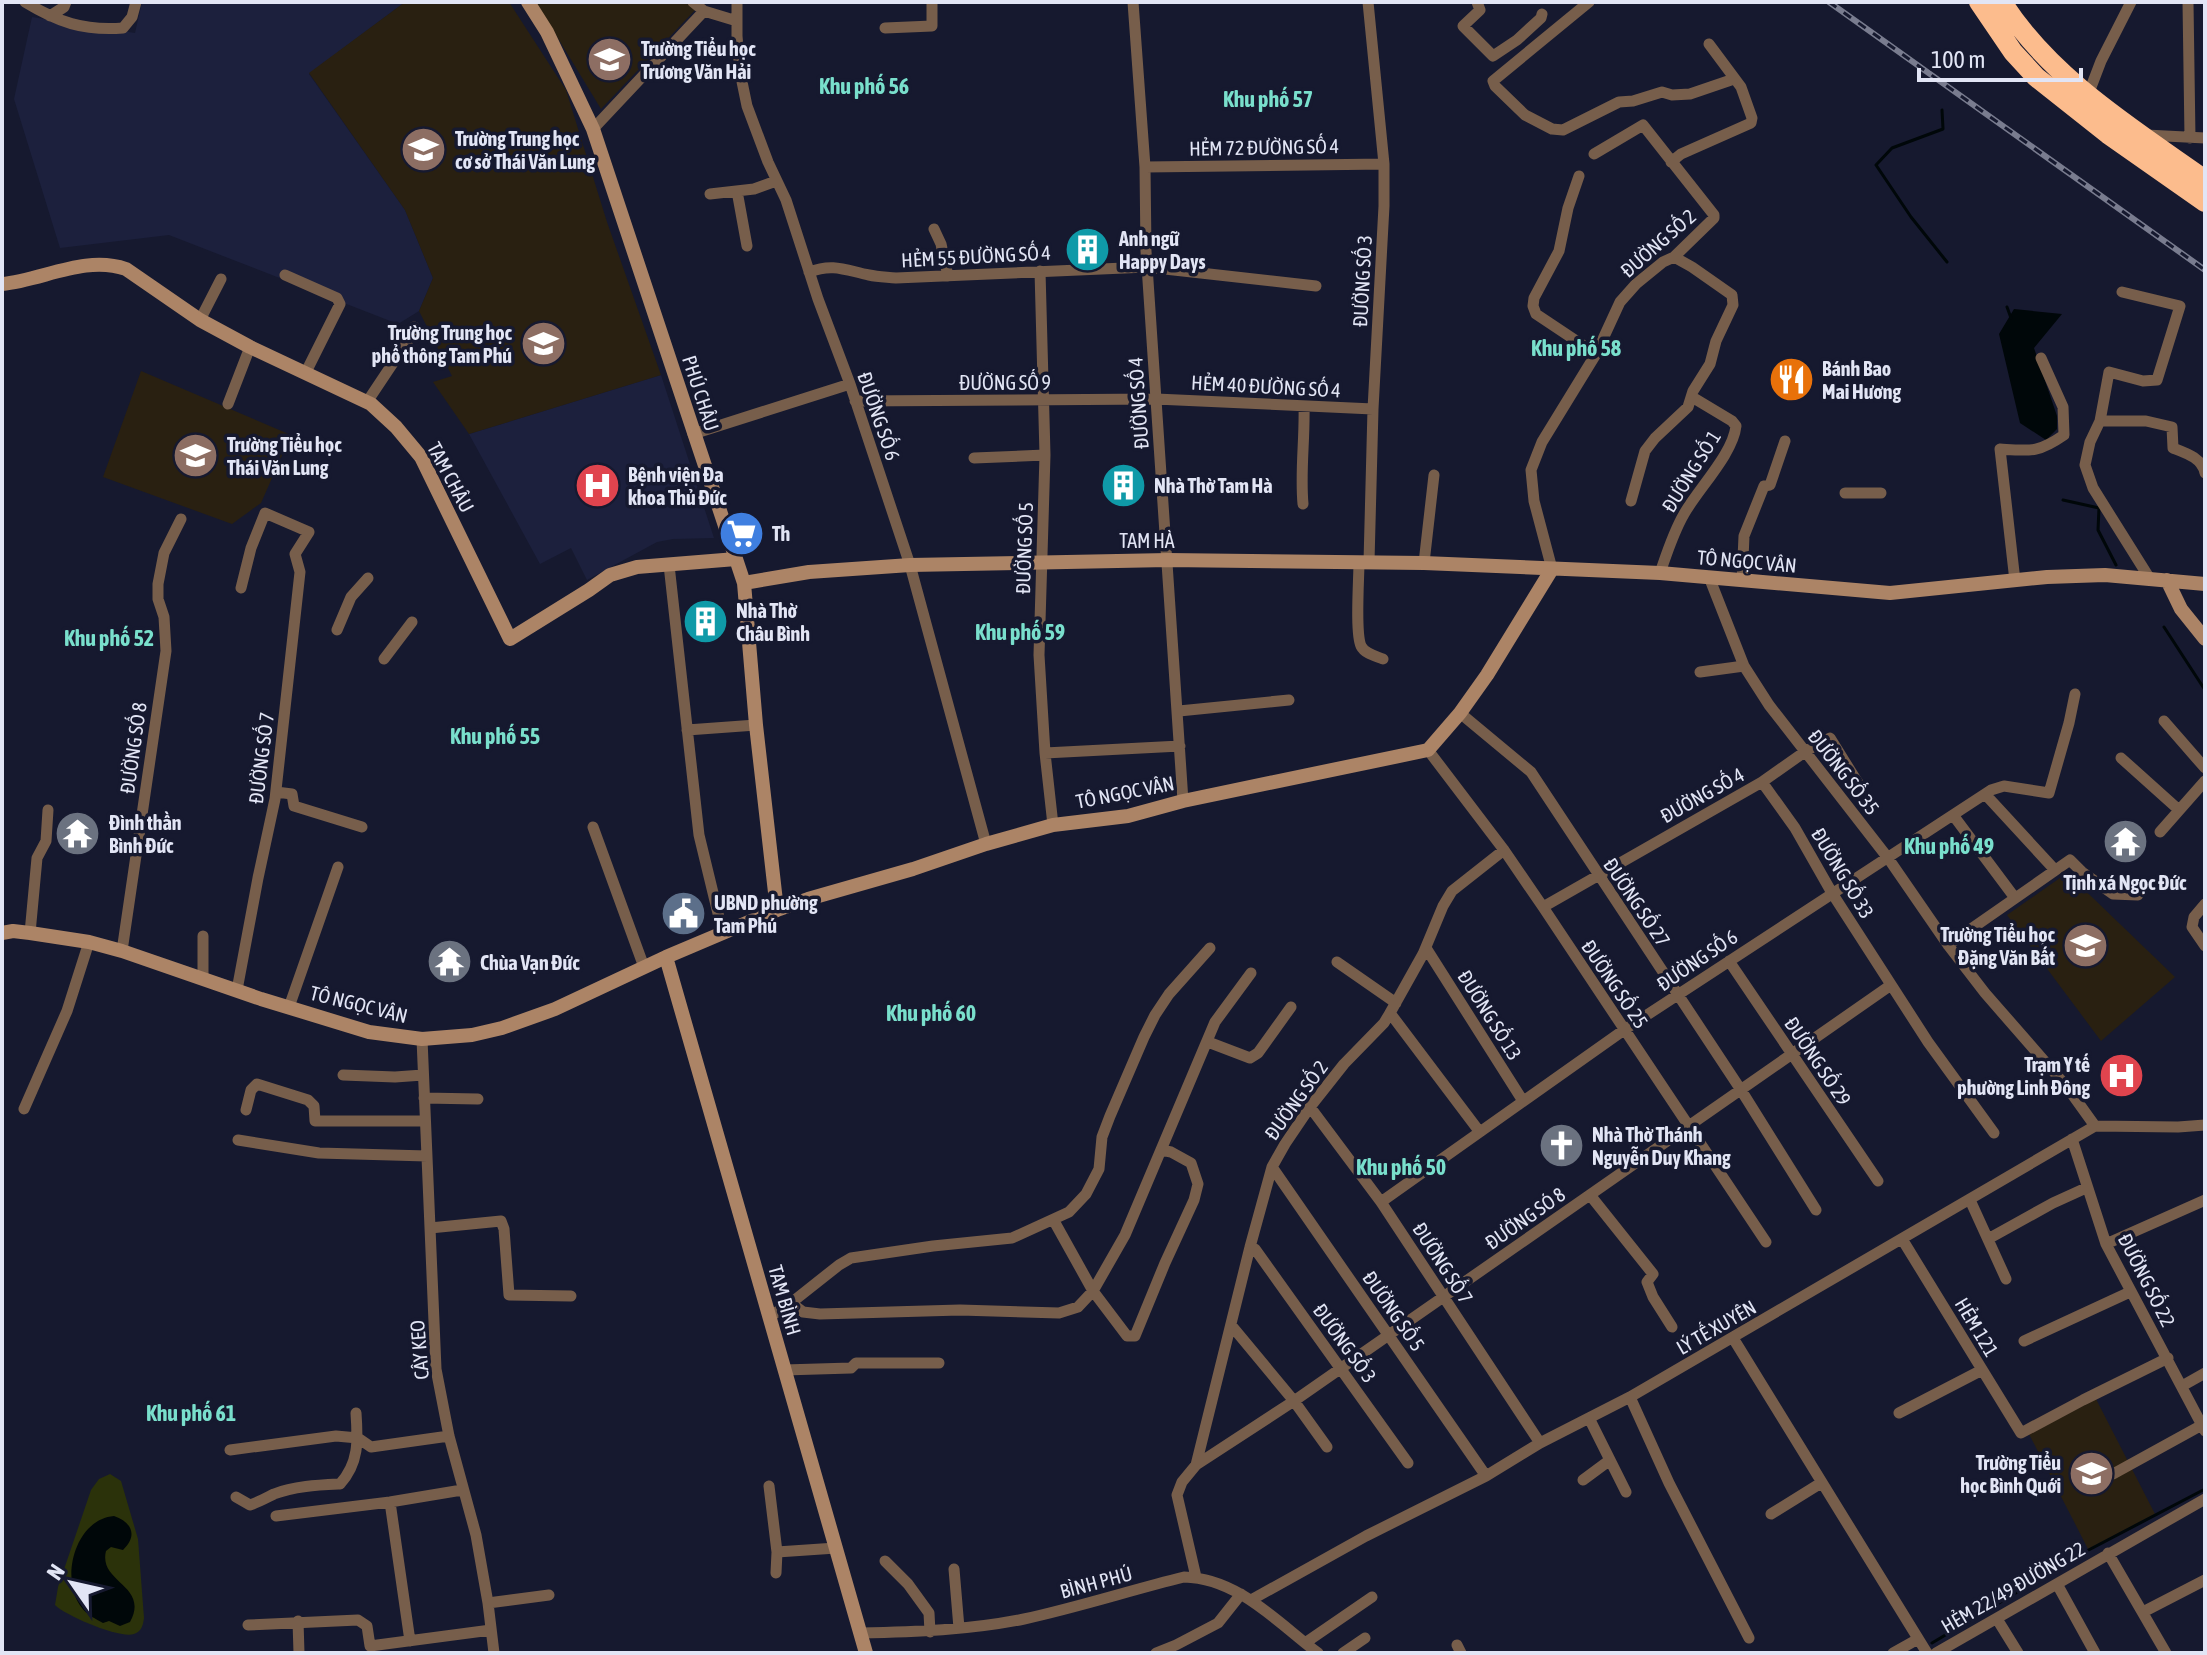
<svg xmlns="http://www.w3.org/2000/svg" width="2207" height="1655" viewBox="0 0 2207 1655" font-family="'Asap Condensed',sans-serif">
<style>
.built{fill:#1c203d}
.education{fill:#292011}
.green{fill:#2b320a}
.water{fill:#000709}
.lines{fill:none;stroke-linecap:round;stroke-linejoin:round}
.stream{stroke:#000709;stroke-width:3}
.street{stroke:#775e4b;stroke-width:11}
.secondary{stroke:#ac8466;stroke-width:14}
.highway{stroke:#fcbc8d;stroke-width:20}
.rail-casing{stroke:#797c8f;stroke-width:6}
.rail{stroke:#16192f;stroke-width:3;stroke-dasharray:9;stroke-linecap:butt}
.labels{text-anchor:middle;dominant-baseline:central;stroke-width:7;stroke-linejoin:round;paint-order:stroke}
.poi-label{font-size:20px;font-weight:bold;fill:#e2e5f5;stroke:#16192f;text-anchor:start}
.street-label{font-size:20px;fill:#e2e5f5;stroke:#16192f}
.neighbourhood-label{font-size:22px;font-weight:bold;fill:#79dfcc;stroke:#16192f}
</style>
<rect width="100%" height="100%" fill="#16192f"/>
<path class="built" d="M142 2H405L309 74 405 210 433 278 419 311 398 324 169 235 60 248 14 99 32 17 135 33Z
M661 375 714 538 673 539 657 542 587 580 571 548 540 564 469 434Z"/>
<path class="education" d="M405 2H509L566 90 607 222 661 375 469 434 433 382 452 376 419 311 433 278 405 210 309 73Z
M536 2H688L696 9 601 109Z
M141 371 291 435 261 503 232 524 103 477Z
M2067 873 2175 977 2101 1041 2007 915Z
M2096 1399 2155 1514 2088 1549 2029 1434Z"/>
<path class="green" d="M110 1474 121 1481 138 1539 144 1618C143 1625 142 1631 134 1634 120 1639 66 1616 55 1605L58 1587 91 1490 99 1479Z"/>
<path class="water" d="M2014 309 2062 314 2034 348 2057 416V429L2046 440 2020 423 1999 334Z
M114 1516C132 1522 138 1536 123 1550L111 1547 106 1551C98 1583 150 1585 130 1622L120 1626 109 1621 103 1623C96 1619 87 1615 82 1608 59 1580 75 1519 114 1516Z"/>
<g class="lines">
<path class="stream" d="M1942 110 1943 129 1892 148 1876 165 1911 217 1947 262
M2007 307 2011 318
M2063 500 2099 508 2098 530 2116 565
M2164 627 2205 690
M1932 1643 2081 1554 2205 1489"/>
<path class="street" d="M25 2C58 22 83 31 123 28L132 17 136 2
M693 2 704 11
M737 2V36L740 72 747 106 768 162 786 200 818 299 850 384 910 565 986 844
M1133 2 1145 167 1146 251 1183 801
M1368 2 1384 164V206L1373 409 1369 562
M1477 2 1480 10 1463 26 1493 56 1517 40 1541 18 1542 14
M1589 2 1493 81 1495 86 1525 115 1552 129 1563 130 1619 102 1633 101 1662 92 1672 95 1690 94 1734 79
M2188 2 2190 138
M50 16 64 7 66 2
M885 28 932 26V2
M2088 95 2101 61 2131 2
M593 129 704 11 737 21
M2146 135 2205 138
M1671 162 1681 154 1751 123 1752 118 1741 87 1709 44
M1145 167 1384 164
M1579 176 1568 208 1559 251 1534 298 1533 306 1536 314 1596 354
M737 191 747 246
M710 194 754 189 776 181
M934 229 941 244 948 276
M1040 271 1045 455 1039 655 1045 753 1053 825
M809 272C833 263 845 270 869 275 878 277 887 277 896 278L1147 267 1316 286
M285 275 337 298 340 304 306 372
M2122 292 2180 306 2157 380 2143 381 2109 372 2100 421 2090 442 2085 465 2093 488 2150 579
M200 320 221 279
M855 401 1156 399 1373 409
M367 402 411 336 414 327
M228 404 250 347
M2100 421H2146L2172 427 2173 448C2186 453 2202 458 2205 473
M693 434 850 384
M974 458 1045 455
M1845 493H1881
M1631 501 1645 451 1655 438 1688 407 1693 391 1710 364 1716 341 1733 305 1732 295 1692 267 1674 257
M1303 504C1300 471 1305 439 1304 406
M1359 562C1359 579 1355 633 1361 646 1365 654 1376 656 1383 659
M1424 563 1434 475
M669 565 699 835 723 934
M1552 569 1534 501 1531 470 1542 442 1596 354 1620 302 1636 284 1663 262 1674 257 1714 218V215L1643 125 1594 154
M1660 573C1667 553 1673 533 1684 514 1698 489 1733 454 1736 426L1732 421 1692 397
M1709 577 1744 666 1769 705 1888 858 1948 945 1985 993 2067 1087 2095 1126
M1742 581 1744 536 1764 486 1770 485 1785 441
M2015 581 2000 449C2031 451 2038 453 2064 435L2063 407 2041 358
M337 630 351 597 368 578
M384 659 412 622
M1700 672 1744 666
M1179 711 1289 700
M1460 713 1531 772 1741 1090 1816 1210
M2164 721 2205 768
M687 730 756 725
M1428 750 1504 850 1543 907 1766 1242
M1045 753 1180 746
M2121 758 2179 810
M1762 782 1795 828 1832 893 1928 1042 1994 1133
M276 792 292 794 294 806 362 827
M1985 794 2055 870
M1953 815 2015 898
M593 827 644 967
M2160 832 2205 781
M2205 904 2194 917 2192 927 2205 946
M1543 907 1762 782 1806 751 1830 738 1858 783
M30 933 37 858 46 841 48 810
M203 936V978
M1948 945 2070 860 2082 872 2113 894 2138 895
M1426 948 1523 1101
M122 951 166 651 164 617 158 599V584L164 553 181 519
M1729 961 1878 1181
M1337 962 1396 1003
M237 990 258 878 275 799 300 572 295 554 309 532 265 513 251 548 241 588
M289 1007 338 867
M1390 1013 1479 1131
M422 1039 436 1369 449 1436 476 1535 488 1603 494 1653
M1208 1042 1250 1058 1258 1053 1291 1007
M343 1075 395 1077 423 1075
M424 1098 478 1099
M1310 1107 1381 1202 1540 1443
M24 1109 67 1011 89 942
M246 1110 251 1090 257 1084 308 1100 314 1106 315 1121H425
M2072 1139 2106 1244 2205 1431
M238 1140 319 1153 427 1156
M1272 1167 1486 1476
M1590 1195 1653 1274 1647 1282 1653 1297 1672 1327
M1970 1200 2006 1279
M1381 1202 1624 1030 1991 790 2004 786 2049 793 2069 723 2075 694
M1054 1221 1093 1291 1127 1336H1135L1165 1263 1194 1200 1198 1184 1191 1163 1171 1152 1161 1150
M430 1228 501 1221 504 1229 509 1295 571 1296
M1902 1239 2021 1433 2083 1400 2168 1358
M1988 1239 2053 1203 2086 1188
M2106 1244 2205 1200
M1250 1247 1255 1249 1408 1463
M791 1303 839 1265 851 1258 933 1246 1012 1238 1069 1212 1086 1194 1099 1169 1102 1137 1110 1116 1144 1037 1155 1015 1169 994 1210 948
M769 1317 791 1303 803 1312 820 1314 960 1310 1059 1313 1078 1307 1093 1291 1125 1235 1215 1022 1251 973
M1231 1325 1294 1401 1327 1447
M1733 1338 1927 1653
M2024 1341 2130 1292
M784 1370 851 1368 856 1363H939
M2182 1386 2205 1373
M1630 1397 1669 1483 1749 1638
M1899 1413 1982 1370
M1589 1418 1626 1492
M230 1450 336 1436 358 1438 371 1447 449 1436
M1196 1465 1250 1247 1272 1167 1285 1144 1310 1107 1344 1064 1384 1023 1390 1013 1423 954 1443 906 1452 891 1504 850
M2113 1474 2202 1425
M1583 1480 1610 1460
M769 1486 777 1552 836 1548
M236 1497 250 1505C259 1502 266 1498 274 1494 294 1486 319 1485 340 1484 359 1463 358 1441 356 1413
M390 1502 410 1641
M1771 1514 1821 1483
M276 1516 390 1502 462 1490
M2108 1553 2166 1653
M885 1561 908 1584 929 1613 930 1632
M954 1569 959 1628
M776 1573 777 1552
M1196 1577 1177 1495 1182 1482 1196 1465 1294 1401 1891 985
M2057 1584 2095 1653
M1251 1600 1366 1536 1486 1476 1540 1443 1630 1397 2095 1126 2178 1127 2205 1125
M488 1603 549 1595
M2143 1612 2205 1580
M1997 1619 2018 1653
M298 1621 299 1653
M248 1625 358 1620 367 1626 370 1646 491 1630
M860 1633C915 1632 970 1630 1024 1619 1079 1607 1131 1590 1184 1577 1238 1578 1278 1623 1318 1653
M1305 1643 1372 1597
M1457 1645 1461 1653
M1156 1653 1176 1645 1218 1623 1241 1594
M1343 1653 1365 1638
M1893 1653 1918 1639
M1936 1653 2205 1499"/>
<path class="secondary" d="M528 2 547 32 593 129 744 583 756 725 777 910
M2 284C43 280 85 255 126 269L200 320 250 347 371 404 396 427 421 457 510 639 589 590 610 575 637 567 736 559
M2167 580 2181 609 2205 639
M744 583 809 572 910 565 1168 560 1424 563 1660 573 1890 593 2047 577 2105 575 2205 584
M2 933 13 931 30 933 89 942 122 951 261 999 369 1032 422 1039 472 1035 502 1028 555 1009 666 957 777 910 808 899 913 869 986 844 1053 825 1128 816 1183 801 1428 750 1460 713 1487 675 1552 569
M666 957 866 1653"/>
<path class="highway" d="M1979 2 2013 52 2036 77 2108 134 2205 202
M2002 2C2050 78 2133 129 2205 180"/>
<defs>
<path id="rail" d="M1829 2 2205 270"/>
</defs>
<use href="#rail" class="rail-casing"/>
<use href="#rail" class="rail"/>
</g>
<defs>
<symbol id="school-disc" viewBox="-11 -11 22 22"><circle r="9.5" fill="#8d6e63" stroke="#16192f"/><path d="M0-5L7-2L0 1L-7-2ZM-4 1L0 2.5L4 1V4Q0 6-4 4Z" fill="#fff"/></symbol>
<symbol id="building-disc" viewBox="-11 -11 22 22"><circle r="9.5" fill="#0f9aa8" stroke="#16192f"/><path d="M-4-6H4V6H1V3H-1V6H-4ZM-2.5-4.3h1.7v1.8h-1.7ZM.8-4.3h1.7v1.8H.8ZM-2.5-1h1.7V.8h-1.7ZM.8-1h1.7V.8H.8Z" fill="#fff"/></symbol>
<symbol id="restaurant-disc" viewBox="-11 -11 22 22"><circle r="9.5" fill="#e8710a" stroke="#16192f"/><path d="M-5-6h1v4h1v-4h1v4h1v-4h1v5L-1.5 .5V6h-2V.5L-5-1ZM5-6V6H3V1.5H1.5Q1.5-4 5-6Z" fill="#fff"/></symbol>
<symbol id="hospital-disc" viewBox="-11 -11 22 22"><circle r="9.5" fill="#e0444e" stroke="#16192f"/><path d="M-5-5h3v3.5h4V-5h3V5h-3V1.5h-4V5h-3Z" fill="#fff"/></symbol>
<symbol id="supermarket-disc" viewBox="-11 -11 22 22"><circle r="9.5" fill="#3f7fe0" stroke="#16192f"/><path d="M-6-5.5h2.5l.6 2H6L4.5 2H-2.5L-4.4-4H-6ZM-1.5 3.2a1.3 1.3 0 1 0 .1 0ZM3 3.2a1.3 1.3 0 1 0 .1 0Z" fill="#fff"/></symbol>
<symbol id="temple-disc" viewBox="-11 -11 22 22"><circle r="9.5" fill="#6b7280" stroke="#16192f"/><path d="M0-6L5-2H3V0L6.5 2.5H4V6H1.5V3h-3V6H-4V2.5H-6.5L-3 0V-2H-5Z" fill="#fff"/></symbol>
<symbol id="civic-disc" viewBox="-11 -11 22 22"><circle r="9.5" fill="#5c6f8a" stroke="#16192f"/><path d="M-.6-6.5H3V-4.5H.6V-3L4-1V1h2V6H-6V1h2V-1L-.6-3ZM-1.2 2.5V6h2.4V2.5Z" fill="#fff"/></symbol>
<symbol id="church-disc" viewBox="-11 -11 22 22"><circle r="9.5" fill="#6b7280" stroke="#16192f"/><path d="M-1.2-6h2.4v3.5h3.3v2.4h-3.3V6h-2.4V-.1h-3.3v-2.4h3.3Z" fill="#fff"/></symbol>
</defs>
<g fill-rule="evenodd">
<use href="#school-disc" x="584" y="34" width="51" height="51"/>
<use href="#school-disc" x="398" y="124" width="51" height="51"/>
<use href="#building-disc" x="1062" y="224" width="51" height="51"/>
<use href="#school-disc" x="518" y="318" width="51" height="51"/>
<use href="#restaurant-disc" x="1766" y="354" width="51" height="51"/>
<use href="#school-disc" x="170" y="430" width="51" height="51"/>
<use href="#building-disc" x="1098" y="460" width="51" height="51"/>
<use href="#hospital-disc" x="572" y="460" width="51" height="51"/>
<use href="#supermarket-disc" x="716" y="508" width="51" height="51"/>
<use href="#building-disc" x="680" y="596" width="51" height="51"/>
<use href="#temple-disc" x="52" y="808" width="51" height="51"/>
<use href="#temple-disc" x="2100" y="816" width="51" height="51"/>
<use href="#civic-disc" x="658" y="888" width="51" height="51"/>
<use href="#school-disc" x="2060" y="920" width="51" height="51"/>
<use href="#temple-disc" x="424" y="936" width="51" height="51"/>
<use href="#hospital-disc" x="2096" y="1050" width="51" height="51"/>
<use href="#church-disc" x="1536" y="1120" width="51" height="51"/>
<use href="#school-disc" x="2066" y="1448" width="51" height="51"/>
</g>
<g class="labels">
<g class="poi-label">
<text x="641" y="48">Trường Tiểu học<tspan x="641" dy="23">Trương Văn Hải</tspan></text>
<text x="455" y="138">Trường Trung học<tspan x="455" dy="23">cơ sở Thái Văn Lung</tspan></text>
<text x="1119" y="238">Anh ngữ<tspan x="1119" dy="23">Happy Days</tspan></text>
<text x="512" y="332" text-anchor="end">Trường Trung học<tspan x="512" dy="23">phổ thông Tam Phú</tspan></text>
<text x="1822" y="368">Bánh Bao<tspan x="1822" dy="23">Mai Hương</tspan></text>
<text x="227" y="444">Trường Tiểu học<tspan x="227" dy="23">Thái Văn Lung</tspan></text>
<text x="628" y="474">Bệnh viện Đa<tspan x="628" dy="23">khoa Thủ Đức</tspan></text>
<text x="1154" y="485">Nhà Thờ Tam Hà</text>
<text x="772" y="533">Th</text>
<text x="736" y="610">Nhà Thờ<tspan x="736" dy="23">Châu Bình</tspan></text>
<text x="109" y="822">Đình thần<tspan x="109" dy="23">Bình Đức</tspan></text>
<text x="2125" y="882" text-anchor="middle">Tịnh xá Ngọc Đức</text>
<text x="714" y="902">UBND phường<tspan x="714" dy="23">Tam Phú</tspan></text>
<text x="2055" y="934" text-anchor="end">Trường Tiểu học<tspan x="2055" dy="23">Đặng Văn Bất</tspan></text>
<text x="480" y="962">Chùa Vạn Đức</text>
<text x="2090" y="1064" text-anchor="end">Trạm Y tế<tspan x="2090" dy="23">phường Linh Đông</tspan></text>
<text x="1592" y="1134">Nhà Thờ Thánh<tspan x="1592" dy="23">Nguyễn Duy Khang</tspan></text>
<text x="2061" y="1462" text-anchor="end">Trường Tiểu<tspan x="2061" dy="23">học Bình Quới</tspan></text>
</g>
<g class="street-label">
<text transform="translate(1264 147) rotate(-1)">HẺM 72 ĐƯỜNG SỐ 4</text>
<text transform="translate(1658 243) rotate(-41)">ĐƯỜNG SỐ 2</text>
<text transform="translate(976 256) rotate(-3)">HẺM 55 ĐƯỜNG SỐ 4</text>
<text transform="translate(1362 281) rotate(-87)">ĐƯỜNG SỐ 3</text>
<text x="1005" y="382">ĐƯỜNG SỐ 9</text>
<text transform="translate(1266 386) rotate(3)">HẺM 40 ĐƯỜNG SỐ 4</text>
<text transform="translate(701 393) rotate(72)">PHÚ CHÂU</text>
<text transform="translate(1138 403) rotate(-94)">ĐƯỜNG SỐ 4</text>
<text transform="translate(879 416) rotate(71)">ĐƯỜNG SỐ 6</text>
<text transform="translate(1691 471) rotate(-58)">ĐƯỜNG SỐ 1</text>
<text transform="translate(451 477) rotate(62)">TAM CHÂU</text>
<text x="1147" y="540">TAM HÀ</text>
<text transform="translate(1024 548) rotate(-88)">ĐƯỜNG SỐ 5</text>
<text transform="translate(1747 561) rotate(5)">TÔ NGỌC VÂN</text>
<text transform="translate(133 748) rotate(-82)">ĐƯỜNG SỐ 8</text>
<text transform="translate(261 758) rotate(-83)">ĐƯỜNG SỐ 7</text>
<text transform="translate(1844 772) rotate(52)">ĐƯỜNG SỐ 35</text>
<text transform="translate(1125 792) rotate(-11)">TÔ NGỌC VÂN</text>
<text transform="translate(1702 795) rotate(-29)">ĐƯỜNG SỐ 4</text>
<text transform="translate(1843 873) rotate(59)">ĐƯỜNG SỐ 33</text>
<text transform="translate(1637 902) rotate(56)">ĐƯỜNG SỐ 27</text>
<text transform="translate(1697 960) rotate(-34)">ĐƯỜNG SỐ 6</text>
<text transform="translate(1615 984) rotate(56)">ĐƯỜNG SỐ 25</text>
<text transform="translate(359 1004) rotate(14)">TÔ NGỌC VÂN</text>
<text transform="translate(1490 1015) rotate(58)">ĐƯỜNG SỐ 13</text>
<text transform="translate(1818 1061) rotate(56)">ĐƯỜNG SỐ 29</text>
<text transform="translate(1296 1100) rotate(-54)">ĐƯỜNG SỐ 2</text>
<text transform="translate(1525 1218) rotate(-35)">ĐƯỜNG SÓ 8</text>
<text transform="translate(1443 1263) rotate(57)">ĐƯỜNG SỐ 7</text>
<text transform="translate(2147 1280) rotate(63)">ĐƯỜNG SỐ 22</text>
<text transform="translate(785 1300) rotate(74)">TAM BÌNH</text>
<text transform="translate(1394 1311) rotate(55)">ĐƯỜNG SỐ 5</text>
<text transform="translate(1716 1327) rotate(-30)">LÝ TẾ XUYÊN</text>
<text transform="translate(1977 1327) rotate(59)">HẺM 121</text>
<text transform="translate(1345 1343) rotate(54)">ĐƯỜNG SỐ 3</text>
<text transform="translate(419 1350) rotate(-95)">CÂY KEO</text>
<text transform="translate(1096 1582) rotate(-15)">BÌNH PHÚ</text>
<text transform="translate(2013 1587) rotate(-30)">HẺM 22/49 ĐƯỜNG 22</text>
</g>
<g class="neighbourhood-label">
<text x="864" y="86">Khu phố 56</text>
<text x="1268" y="99">Khu phố 57</text>
<text x="1576" y="348">Khu phố 58</text>
<text x="1020" y="632">Khu phố 59</text>
<text x="109" y="638">Khu phố 52</text>
<text x="495" y="736">Khu phố 55</text>
<text x="1949" y="846">Khu phố 49</text>
<text x="931" y="1013">Khu phố 60</text>
<text x="1401" y="1167">Khu phố 50</text>
<text x="191" y="1413">Khu phố 61</text>
</g>
</g>
<rect width="2207" height="1655" fill="none" stroke="#e2e5f5" stroke-width="8"/>
<g transform="translate(72 1583) rotate(304)" stroke="#16192f" stroke-width="6" paint-order="stroke">
<path d="M0-6L14 30L0 20L-14 30Z" fill="#e2e5f5"/>
<text y="-12" font-size="22" font-weight="bold" text-anchor="middle" fill="#e2e5f5">N</text>
</g>
<path d="M1919 68v12h162v-12" fill="none" stroke="#e2e5f5" stroke-width="4"/>
<text x="1931" y="68" font-size="24" fill="#e2e5f5" stroke="#16192f" stroke-width="6" paint-order="stroke">100 m</text>
</svg>
